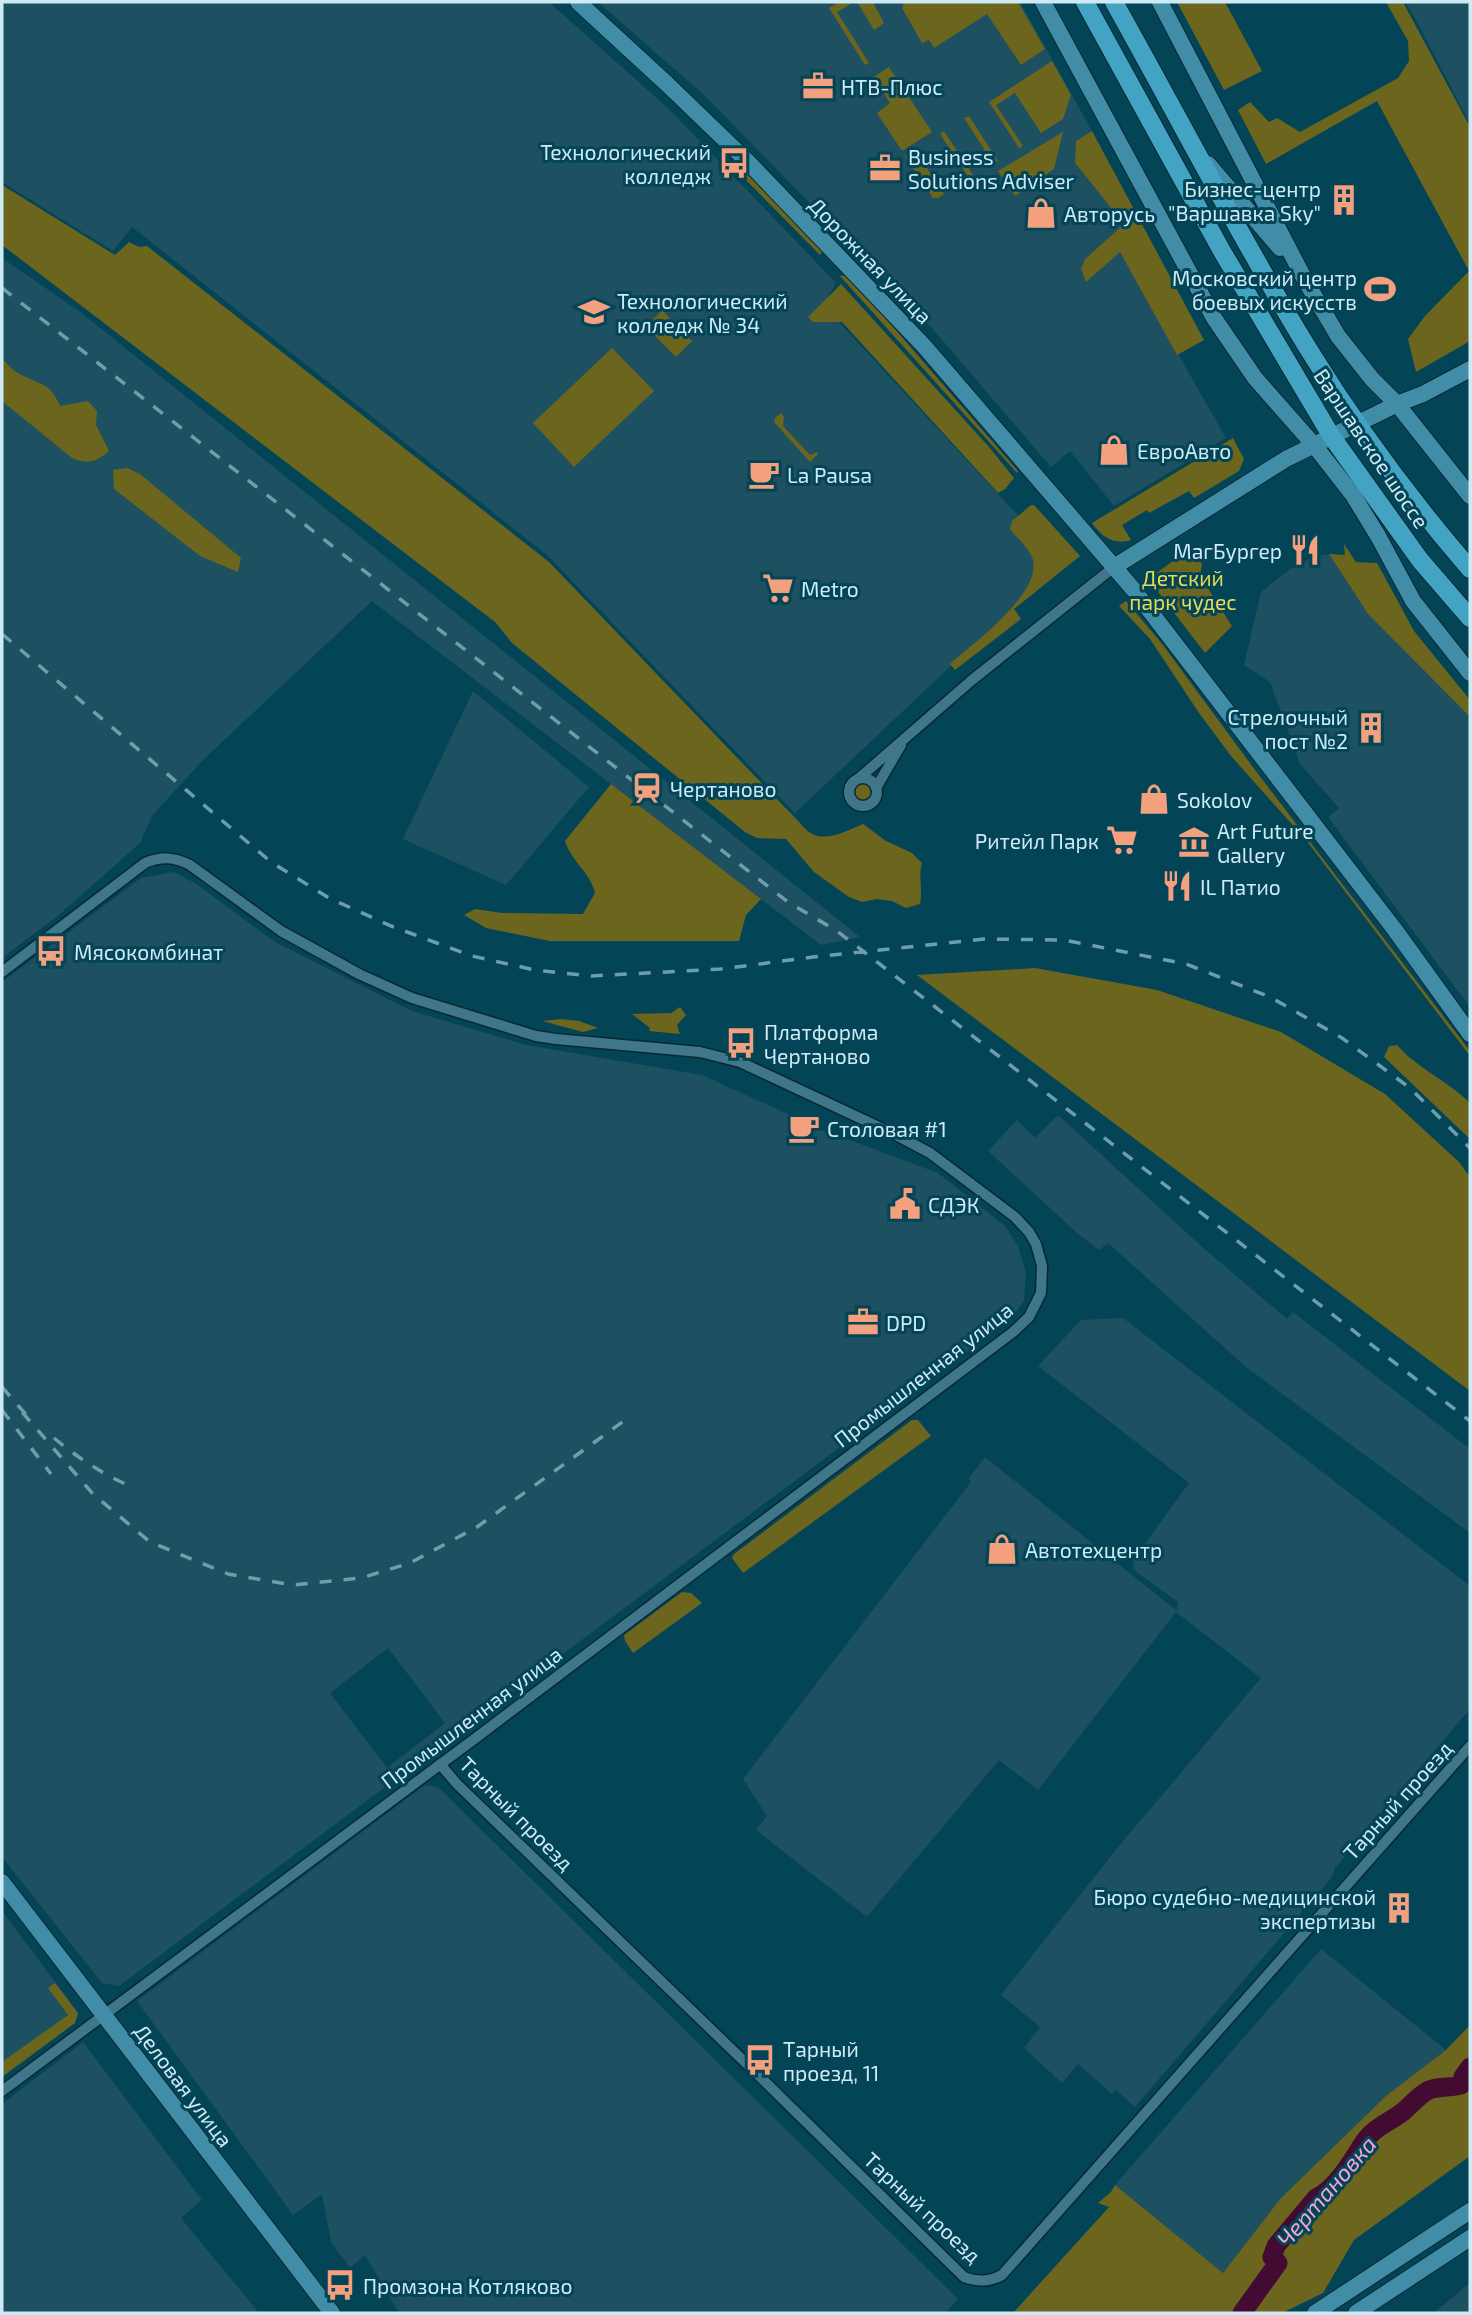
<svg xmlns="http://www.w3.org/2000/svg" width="1472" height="2315" viewBox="0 0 1472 2315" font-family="'Exo 2',sans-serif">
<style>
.built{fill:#1d5061;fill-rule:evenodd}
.green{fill:#6c651e}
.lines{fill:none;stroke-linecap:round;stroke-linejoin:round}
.river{stroke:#430a32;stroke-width:19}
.street-casing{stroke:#0a2832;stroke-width:13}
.secondary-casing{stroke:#0a2832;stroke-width:18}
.primary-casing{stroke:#0a2832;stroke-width:20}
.street{stroke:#3f768a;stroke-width:10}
.secondary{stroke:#418ca6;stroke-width:16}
.primary{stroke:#43a3c2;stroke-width:18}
.rail{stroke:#6f9dab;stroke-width:3.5;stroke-dasharray:12 12;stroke-linecap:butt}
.labels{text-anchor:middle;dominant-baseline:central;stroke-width:6;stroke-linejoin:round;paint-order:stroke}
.poi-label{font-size:21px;fill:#ceeaf5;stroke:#034557;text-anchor:start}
.street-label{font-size:21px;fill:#ceeaf5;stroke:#034557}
.park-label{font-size:21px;fill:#e8da52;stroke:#034557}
.water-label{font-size:23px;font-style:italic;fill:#f6a4d5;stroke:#034557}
</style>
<rect width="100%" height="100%" fill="#034557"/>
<path class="built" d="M2 2H549L671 111 836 283 823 305 1037 536 1039 583 795 813 547 555 132 227 113 251 2 182Z
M598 2H1020L1092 131 1076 141 1075 163 1124 224 1085 259V281L1120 252 1226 438 1114 506 1070 451 1051 467 932 328 703 94Z
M1405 2H1470V124L1416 20Z
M2 258 79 311 860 937 821 945 372 601 203 760 152 816 140 843 60 914 2 958Z
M1329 554 1368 614 1470 717V1007L1328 817 1339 808 1300 764 1270 682 1244 665 1261 592 1290 569 1315 556Z
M473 691 589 787 506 885 403 839Z
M174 872 195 883 275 942 412 1011 526 1045 702 1075 823 1130 938 1173 1005 1226 1018 1246 1026 1273 1024 1301 1011 1319 119 1986 102 1983 2 1857V982L141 878ZM388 1648 445 1723 387 1768 330 1693Z
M1058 1115 1201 1246 1287 1319 1293 1312 1470 1449V1533L1246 1367 1108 1243 1099 1250 1077 1233 988 1151 1017 1120 1035 1138Z
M1123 1318 1470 1586V1709L1335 1868 1332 1877 1135 2107 1116 2090 1112 2094 1078 2064 1062 2083 1024 2048 1040 2027 1001 1995 1119 1846 1261 1678 1176 1612 1038 1790 999 1760 867 1917 756 1830 767 1816 743 1779 971 1482 969 1478 985 1457 1177 1611 1178 1602 1135 1571 1133 1560 1189 1483 1038 1366 1081 1320Z
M425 1785 438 1787 958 2299 945 2313H399L365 2255 350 2268 331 2242 322 2194 293 2215 137 2001Z
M2 1911 71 2003 74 2012 2 2071Z
M1321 1949 1446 2050 1386 2097 1280 2199 1223 2273 1115 2185Z
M83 2042 202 2200 181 2218 259 2313H2V2104Z
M1470 2283V2313H1433L1437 2310Z"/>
<path class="green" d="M839 2H854L837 12 869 63 865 65 829 8Z
M857 2H873L884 23 874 30Z
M904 2H1018L1045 49 1021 65 987 14 934 48 929 40 922 43 902 8Z
M1177 2H1225L1262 71 1224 90Z
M1386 2H1403L1470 127V341L1416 372 1408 339 1425 316 1469 271 1377 101 1266 164 1238 110 1250 102 1269 122 1277 118 1300 132 1398 78 1409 61 1408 41Z
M1052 61 1071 95 1063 119 1041 133 1015 93 996 105 1023 146 1019 148 989 102Z
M889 67 932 132 902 151 877 113 890 103 883 92 876 96 866 82Z
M969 116 998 161 993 163 964 118Z
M944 131 973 175 969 178 940 134Z
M1092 131 1204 340 1177 355 1120 252 1086 282 1081 269 1085 259 1124 224 1075 163 1076 141Z
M1063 132 1054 169 1015 196 998 171Z
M915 150 944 194 938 198H933L905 156Z
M746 172 823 250 820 255 743 177Z
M2 185 115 255 129 242 139 247 147 246 549 562 800 823C818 847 839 834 863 824L886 841 912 853 922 863C918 877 923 889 920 904L906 908 892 901 877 899 862 902 849 897 814 872 786 839 757 838 745 832 512 643 495 622 2 245Z
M848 275 1018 471 1017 473 840 276Z
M841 284 989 447 1014 478 1005 489 998 493 842 322H813L808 317Z
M662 310 692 341 676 357 646 327Z
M612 348 654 391 574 467 533 423Z
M2 358C7 364 13 371 20 374 40 385 50 382 60 406L88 401 97 411 96 425 109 451C96 462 88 465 72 458L2 401Z
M781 413 784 417 783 426 810 455 817 452 818 454 810 462 774 422 775 418Z
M1233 438 1244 459 1239 471 1194 498 1189 491 1149 513 1147 510 1122 525 1131 540C1113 545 1102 537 1092 523Z
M127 468 140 474 241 558 238 572 200 556 114 489 113 470Z
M1031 505H1034L1080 556 1014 609 1021 619 955 670 950 664C973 643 1041 594 1033 560 1030 549 1017 538 1010 529L1012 521Z
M1344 544 1356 562 1377 563 1414 631 1470 700V717L1368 614 1329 554 1345 555Z
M1194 546 1202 564 1200 576 1232 626 1205 653 1148 579Z
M1126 601 1163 645 1255 770 1470 1051V1056L1306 840 1231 756 1199 713 1150 639 1119 606Z
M854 792a9 9 0 1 1 18 0a9 9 0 1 1-18 0Z
M611 784 761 899 746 915 739 941H550L486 928 464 915 475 909 502 913 583 914 595 893C590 872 571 861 565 841Z
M1035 968 1157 990 1281 1032 1385 1094 1459 1162 1470 1177V1391L917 975Z
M680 1007 686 1015 677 1025 680 1034 649 1031 650 1028 632 1014 671 1013Z
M561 1019 579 1021 598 1028 583 1032 542 1021Z
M1397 1045C1418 1069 1448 1081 1470 1103V1139L1384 1057 1389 1046Z
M912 1420H918L931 1436 743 1573 732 1558 734 1554Z
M682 1592 691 1593 702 1603 633 1653 625 1641 624 1635Z
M55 1983 78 2013 75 2023 2 2077V2062L68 2015 48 1988Z
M1470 2025V2156L1354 2240 1323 2293 1282 2313H1013L1109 2207 1098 2203 1111 2192 1115 2185 1223 2273 1280 2199 1386 2096 1446 2050Z"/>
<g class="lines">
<path class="river" d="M1242 2313 1278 2263 1272 2257 1276 2246 1316 2198C1335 2189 1351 2163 1362 2145 1373 2127 1389 2123 1404 2111 1412 2104 1419 2095 1429 2090 1439 2086 1451 2088 1461 2085L1463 2077 1470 2067"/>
<defs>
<path id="street" d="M849 792a14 14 0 1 1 28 0a14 14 0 1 1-28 0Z
M858 779 972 680 1114 567
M876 788 901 745
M2 972 145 863C162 856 174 857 190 865L281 931 359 974 412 998 536 1036 556 1039 700 1052 740 1062 896 1135 930 1153 1015 1217 1029 1232 1036 1244 1042 1266 1041 1293 1029 1317 1013 1332 477 1737 2 2091
M440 1764 457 1784 751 2068 964 2277C978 2282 989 2282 1002 2275L1470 1746"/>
<path id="secondary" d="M578 2 667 84 750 164 924 346 1133 589 1395 930 1470 1034
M1043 2 1214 318 1255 378 1314 445 1353 495 1378 536 1413 601 1470 673
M1160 2 1305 280 1338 336 1372 379 1397 404 1470 496
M1208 164 1280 248
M1114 567 1286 459 1397 404 1423 394 1470 369
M2 1882 332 2313
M1315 2313 1470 2211
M1356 2313 1470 2238"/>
<path id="primary" d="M1085 2 1223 253 1332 437 1420 560 1470 618
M1114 2C1179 118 1240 237 1309 350 1355 425 1413 503 1470 569"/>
</defs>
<use href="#street" class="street-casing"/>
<use href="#secondary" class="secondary-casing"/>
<use href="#primary" class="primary-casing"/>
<use href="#street" class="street"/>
<use href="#secondary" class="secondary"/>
<use href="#primary" class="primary"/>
<path class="rail" d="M2 288 788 902 837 931 1470 1421
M2 634 271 862 329 898 391 926 472 956 535 970 591 976 721 969 813 957 984 939 1064 940 1186 964 1270 997 1342 1038 1410 1088 1470 1148
M2 1387 29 1418
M2 1410 51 1474
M22 1412 93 1494 150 1542 228 1574 293 1585 361 1578 410 1563 477 1527 628 1418
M54 1438C77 1457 102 1474 130 1486"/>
</g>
<defs>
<symbol id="office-bare" viewBox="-9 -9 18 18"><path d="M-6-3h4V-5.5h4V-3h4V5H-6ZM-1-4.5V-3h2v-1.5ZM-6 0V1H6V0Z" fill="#f2a07e" stroke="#034557" stroke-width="2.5" paint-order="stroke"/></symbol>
<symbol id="bus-bare" viewBox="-9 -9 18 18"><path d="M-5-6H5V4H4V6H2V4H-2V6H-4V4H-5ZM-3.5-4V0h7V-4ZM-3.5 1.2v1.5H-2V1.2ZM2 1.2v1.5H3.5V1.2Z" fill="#f2a07e" stroke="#034557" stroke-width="2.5" paint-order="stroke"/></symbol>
<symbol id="building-bare" viewBox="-9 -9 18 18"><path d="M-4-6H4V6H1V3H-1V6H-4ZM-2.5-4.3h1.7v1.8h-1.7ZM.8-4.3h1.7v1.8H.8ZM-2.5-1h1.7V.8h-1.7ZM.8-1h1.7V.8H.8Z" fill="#f2a07e" stroke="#034557" stroke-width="2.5" paint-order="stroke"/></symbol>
<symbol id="shop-bare" viewBox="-9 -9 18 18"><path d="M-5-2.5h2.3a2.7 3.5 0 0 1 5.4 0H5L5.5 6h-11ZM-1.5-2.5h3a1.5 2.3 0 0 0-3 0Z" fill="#f2a07e" stroke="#034557" stroke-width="2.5" paint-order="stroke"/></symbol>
<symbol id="stadium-bare" viewBox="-9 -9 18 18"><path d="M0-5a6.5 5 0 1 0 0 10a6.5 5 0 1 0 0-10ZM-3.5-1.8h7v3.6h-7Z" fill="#f2a07e" stroke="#034557" stroke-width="2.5" paint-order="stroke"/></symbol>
<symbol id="university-bare" viewBox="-9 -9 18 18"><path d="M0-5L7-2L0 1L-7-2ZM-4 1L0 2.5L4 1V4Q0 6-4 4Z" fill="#f2a07e" stroke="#034557" stroke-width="2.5" paint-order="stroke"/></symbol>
<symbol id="cafe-bare" viewBox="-9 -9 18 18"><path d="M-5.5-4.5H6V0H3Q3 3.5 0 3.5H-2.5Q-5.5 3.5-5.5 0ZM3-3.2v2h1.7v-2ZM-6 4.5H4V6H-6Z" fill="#f2a07e" stroke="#034557" stroke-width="2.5" paint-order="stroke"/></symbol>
<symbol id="restaurant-bare" viewBox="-9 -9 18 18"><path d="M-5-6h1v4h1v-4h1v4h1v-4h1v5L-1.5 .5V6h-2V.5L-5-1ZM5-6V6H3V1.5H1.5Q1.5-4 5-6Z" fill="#f2a07e" stroke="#034557" stroke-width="2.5" paint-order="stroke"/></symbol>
<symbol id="supermarket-bare" viewBox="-9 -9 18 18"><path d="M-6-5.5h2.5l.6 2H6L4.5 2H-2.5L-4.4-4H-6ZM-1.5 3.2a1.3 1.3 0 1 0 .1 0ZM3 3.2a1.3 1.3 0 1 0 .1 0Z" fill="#f2a07e" stroke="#034557" stroke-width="2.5" paint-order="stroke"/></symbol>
<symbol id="station-bare" viewBox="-9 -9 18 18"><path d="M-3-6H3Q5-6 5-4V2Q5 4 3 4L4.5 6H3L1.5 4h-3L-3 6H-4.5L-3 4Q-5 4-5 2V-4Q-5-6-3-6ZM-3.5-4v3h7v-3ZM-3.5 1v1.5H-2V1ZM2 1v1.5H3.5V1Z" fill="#f2a07e" stroke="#034557" stroke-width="2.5" paint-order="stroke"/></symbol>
<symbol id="museum-bare" viewBox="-9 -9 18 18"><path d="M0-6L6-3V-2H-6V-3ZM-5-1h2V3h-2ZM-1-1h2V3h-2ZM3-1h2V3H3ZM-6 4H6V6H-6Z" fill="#f2a07e" stroke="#034557" stroke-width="2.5" paint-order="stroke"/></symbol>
<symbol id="civic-bare" viewBox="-9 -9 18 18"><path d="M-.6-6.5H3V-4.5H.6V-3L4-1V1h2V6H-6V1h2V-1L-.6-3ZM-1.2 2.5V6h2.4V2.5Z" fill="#f2a07e" stroke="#034557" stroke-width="2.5" paint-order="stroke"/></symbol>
</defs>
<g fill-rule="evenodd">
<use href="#office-bare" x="796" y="64" width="44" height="44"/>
<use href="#bus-bare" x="712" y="141" width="44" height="44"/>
<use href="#office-bare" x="863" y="146" width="44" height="44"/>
<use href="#building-bare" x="1322" y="178" width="44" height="44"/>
<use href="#shop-bare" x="1019" y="191" width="44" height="44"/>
<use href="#stadium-bare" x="1358" y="267" width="44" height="44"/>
<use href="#university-bare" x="572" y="290" width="44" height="44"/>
<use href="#shop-bare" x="1092" y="428" width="44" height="44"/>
<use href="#cafe-bare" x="742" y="452" width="44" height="44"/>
<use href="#restaurant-bare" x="1283" y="528" width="44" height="44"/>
<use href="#supermarket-bare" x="756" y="566" width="44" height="44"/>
<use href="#building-bare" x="1349" y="706" width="44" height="44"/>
<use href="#station-bare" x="625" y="766" width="44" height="44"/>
<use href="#shop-bare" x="1132" y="777" width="44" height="44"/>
<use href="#supermarket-bare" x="1100" y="818" width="44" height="44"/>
<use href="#museum-bare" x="1172" y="820" width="44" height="44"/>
<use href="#restaurant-bare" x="1155" y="864" width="44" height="44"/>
<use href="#bus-bare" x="29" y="929" width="44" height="44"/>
<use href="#bus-bare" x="719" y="1021" width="44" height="44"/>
<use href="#cafe-bare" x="782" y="1106" width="44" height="44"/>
<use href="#civic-bare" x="883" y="1182" width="44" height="44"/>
<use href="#office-bare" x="841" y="1300" width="44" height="44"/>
<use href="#shop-bare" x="980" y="1527" width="44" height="44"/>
<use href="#building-bare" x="1377" y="1886" width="44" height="44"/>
<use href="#bus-bare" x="738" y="2038" width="44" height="44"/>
<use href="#bus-bare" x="318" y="2263" width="44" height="44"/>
</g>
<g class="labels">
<g class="poi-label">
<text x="841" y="86">НТВ-Плюс</text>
<text x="711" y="151" text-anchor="end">Технологический<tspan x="711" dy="24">колледж</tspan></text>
<text x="908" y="156">Business<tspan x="908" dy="24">Solutions Adviser</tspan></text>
<text x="1321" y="188" text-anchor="end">Бизнес-центр<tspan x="1321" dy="24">"Варшавка Sky"</tspan></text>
<text x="1064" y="213">Авторусь</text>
<text x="1357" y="277" text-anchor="end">Московский центр<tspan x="1357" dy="24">боевых искусств</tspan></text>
<text x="617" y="300">Технологический<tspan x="617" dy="24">колледж № 34</tspan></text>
<text x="1137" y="450">ЕвроАвто</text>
<text x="787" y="474">La Pausa</text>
<text x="1282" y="550" text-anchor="end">МагБургер</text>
<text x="801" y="588">Metro</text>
<text x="1348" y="716" text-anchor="end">Стрелочный<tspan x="1348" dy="24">пост №2</tspan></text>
<text x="670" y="788">Чертаново</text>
<text x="1177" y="799">Sokolov</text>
<text x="1217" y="830">Art Future<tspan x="1217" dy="24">Gallery</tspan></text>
<text x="1099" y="840" text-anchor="end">Ритейл Парк</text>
<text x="1200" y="886">IL Патио</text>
<text x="74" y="951">Мясокомбинат</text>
<text x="764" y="1031">Платформа<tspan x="764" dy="24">Чертаново</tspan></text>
<text x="827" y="1128">Столовая #1</text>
<text x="928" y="1204">СДЭК</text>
<text x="886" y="1322">DPD</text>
<text x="1025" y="1549">Автотехцентр</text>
<text x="1376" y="1896" text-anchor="end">Бюро судебно-медицинской<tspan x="1376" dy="24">экспертизы</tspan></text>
<text x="783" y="2048">Тарный<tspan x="783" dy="24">проезд, 11</tspan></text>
<text x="363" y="2285">Промзона Котляково</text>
</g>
<g class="street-label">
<text transform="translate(871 260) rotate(46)">Дорожная улица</text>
<text transform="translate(1372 448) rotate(56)">Варшавское шоссе</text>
<text transform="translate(923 1374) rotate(-38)">Промышленная улица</text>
<text transform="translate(471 1717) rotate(-37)">Промышленная улица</text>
<text transform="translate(1397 1800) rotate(-48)">Тарный проезд</text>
<text transform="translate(517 1813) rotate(45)">Тарный проезд</text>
<text transform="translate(184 2085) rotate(53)">Деловая улица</text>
<text transform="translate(923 2207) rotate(43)">Тарный проезд</text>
</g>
<g class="park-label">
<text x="1183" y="577">Детский<tspan x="1183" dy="24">парк чудес</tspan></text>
</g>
<g class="water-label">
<text transform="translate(1326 2191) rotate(-49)">Чертановка</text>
</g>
</g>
<rect width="1472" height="2315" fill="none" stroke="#ceeaf5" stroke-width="7"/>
</svg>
